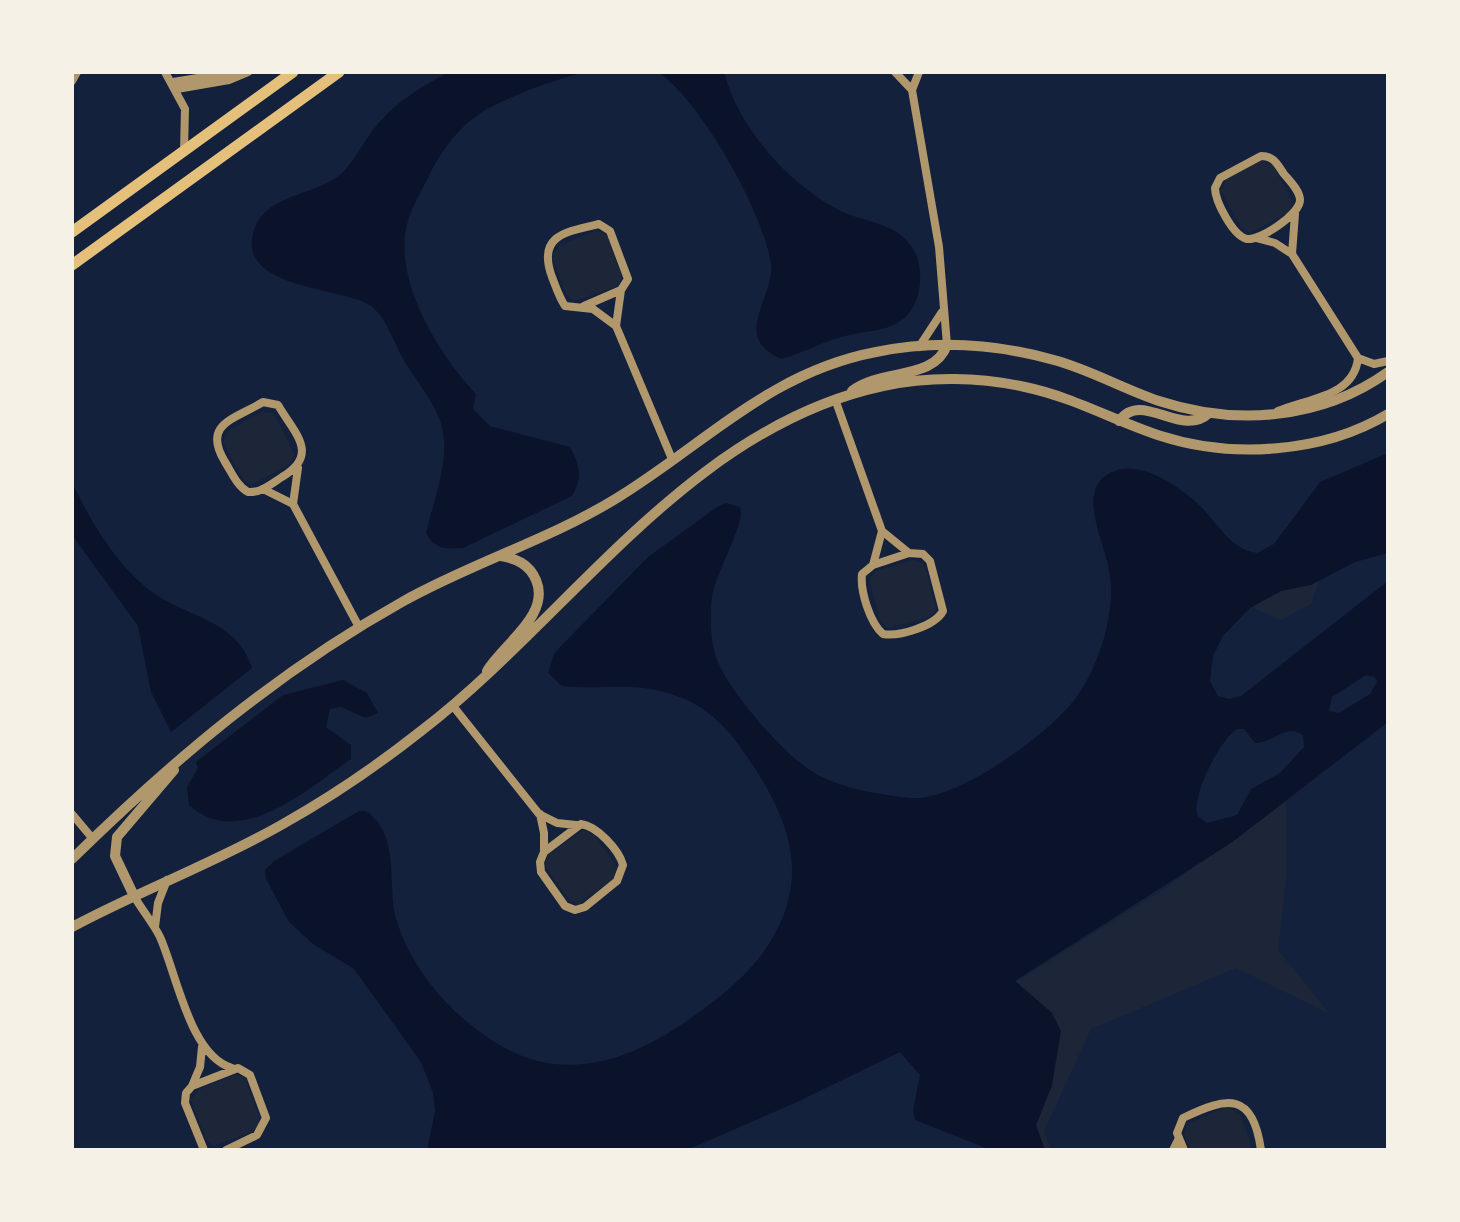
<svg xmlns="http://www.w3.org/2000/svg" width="1460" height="1222" viewBox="0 0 1460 1222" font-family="'Fira Sans Condensed',sans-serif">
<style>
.green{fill:#1d2539}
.water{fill:#0b132b;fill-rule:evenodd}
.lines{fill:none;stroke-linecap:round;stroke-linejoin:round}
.minor{stroke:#b1986c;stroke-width:8}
.tertiary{stroke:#b1986c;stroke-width:10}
.secondary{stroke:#e5c07b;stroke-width:11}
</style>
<rect width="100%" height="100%" fill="#14213d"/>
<path class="green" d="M1260 160 1273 165 1293 203 1289 212 1250 233 1241 227 1221 191 1226 180Z
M594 231 604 233 608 238 622 278 616 287 574 301 566 294 552 256 559 246Z
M262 412 272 413 276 418 295 455 290 464 251 485 242 478 223 442 228 431Z
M913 560 923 563 926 568 936 609 930 617 887 628 880 620 869 580 876 571Z
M1319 581 1311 604 1281 620 1251 607 1281 591Z
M1286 801V877L1278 950 1330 1014 1236 968 1091 1029 1044 1131 1051 1150H1045L1036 1125 1052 1085V1013L1015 982 1161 891Z
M584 830 593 834 618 869 614 879 578 904 569 899 545 866 548 855Z
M234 1075 244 1077 247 1082 261 1122 256 1130 214 1146 206 1139 191 1100 198 1090Z
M1228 1106 1240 1114 1253 1150H1190L1184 1135 1187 1124Z"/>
<path class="water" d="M449 72H585C554 80 515 94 487 109 460 125 441 150 428 178 419 195 407 216 405 235 399 289 440 356 476 394L473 409 490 426 570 447C580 466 583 477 572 496L463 548C446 549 435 550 426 533 433 502 449 463 443 431 438 405 415 380 402 357 394 342 385 316 371 306 342 286 231 290 255 227 268 194 317 195 341 174 354 162 362 144 373 130 394 103 419 88 449 72Z
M658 72H724C738 127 787 182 837 209 861 222 890 221 908 242 926 261 924 303 903 319 887 332 864 331 845 336 824 341 803 353 782 359 730 338 774 299 771 265 765 214 700 100 658 72Z
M1388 453V553L1355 562 1311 585 1281 591 1250 608 1223 636 1213 656 1210 681 1218 696 1229 699 1241 696 1388 581V722L1231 843 1015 981 1052 1013 1061 1031 1052 1085 1036 1125 1045 1150H991L915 1120 913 1110 920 1075 900 1052 795 1103 687 1150H427L435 1111 433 1093 421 1062 354 969 313 944 289 922 266 879 265 870 274 861 359 811H366C401 835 387 884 396 918 411 972 458 1023 507 1049 576 1086 646 1052 702 1010 745 979 783 941 791 886 797 844 777 802 754 767 736 739 715 711 682 698 633 679 609 691 562 686L548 673 554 654 564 643 648 557 717 507 726 503 740 507C746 524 715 573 712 597 710 616 710 639 716 657 727 690 787 759 818 775 845 789 880 795 911 798 957 802 1056 730 1080 692 1096 667 1107 636 1110 607 1112 593 1111 579 1108 565 1102 537 1076 488 1112 472 1139 459 1179 486 1198 504 1217 521 1229 549 1257 553L1274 544 1320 482ZM1366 675 1375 677 1377 682 1370 694 1339 713 1329 711 1332 697ZM1237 729H1244L1255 743C1274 743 1285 723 1303 735L1304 747 1280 773 1251 789 1237 815 1207 823 1198 816C1190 798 1220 739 1237 729Z
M72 482C90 521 117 566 152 592 186 617 238 620 252 668L171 732 151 692 138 626 72 535Z
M343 680 367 693 378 713 366 718 341 707 330 709 326 727 351 745V759C308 789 239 851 189 805L187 787 198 768 196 762 283 695Z"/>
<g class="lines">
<path class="minor" d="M165 72 185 109 184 151
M895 72 912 90
M919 72 912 90 939 247 947 345
M72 81 77 72
M173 82 234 72
M177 89 229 80 248 72
M1261 156C1274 156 1277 164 1284 174 1290 181 1300 191 1300 200 1300 214 1260 241 1247 239 1233 236 1215 201 1215 188L1220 178Z
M1256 238 1275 243 1292 254 1358 358 1374 364 1388 361
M1292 254 1295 214
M621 290 616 326 672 459
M584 306 621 290 628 279 610 231 599 224C564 232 537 236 552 277 556 287 559 297 565 306L593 309 616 326
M919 347 942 312
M835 399 882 531 909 553
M263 402 278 405C295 434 320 454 282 477 271 484 261 493 248 492 237 486 232 473 225 462 202 424 233 420 263 402Z
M1278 411C1308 398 1354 397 1358 358
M298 468 293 504 359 627
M263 489 293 504
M909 553 923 554 930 561 943 611C935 626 899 637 883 634 870 623 860 591 862 574L873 565Z
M873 565 882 531
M453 706 539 814 557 823 576 825
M72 814 93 839
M540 814 544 833V852
M581 824C597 826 619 850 623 865L617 881 585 907 575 910 565 906 541 872 540 862 544 852Z
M134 896C142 910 153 923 160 937 177 975 190 1056 232 1068
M155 927 158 903 167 880
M192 1086 200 1067 202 1047
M204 1150 185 1103 186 1093 192 1086 238 1068 250 1075 266 1118 257 1135 226 1150
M1173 1150 1179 1138
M1184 1150 1177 1133 1183 1118C1228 1096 1253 1092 1261 1150"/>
<path class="tertiary" d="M852 391C882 368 934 381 947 345
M1119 421C1142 389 1181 439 1209 413
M487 671C503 644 551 615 536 580 529 564 517 559 501 556
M72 859C173 760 277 672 402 602 471 563 549 540 617 498 705 444 770 372 876 352 935 340 997 344 1054 360 1091 370 1123 389 1159 401 1235 426 1321 420 1388 372
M134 896 115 856 117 837 174 770
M72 927C141 890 215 863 283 824 331 797 378 765 421 731 571 616 687 428 883 386 929 376 980 377 1025 387 1073 397 1115 421 1161 436 1232 459 1323 453 1388 414"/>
<path class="secondary" d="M72 232 293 72
M72 265 339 72"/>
</g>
<rect width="1460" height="1222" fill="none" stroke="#f6f1e7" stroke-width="148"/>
</svg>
